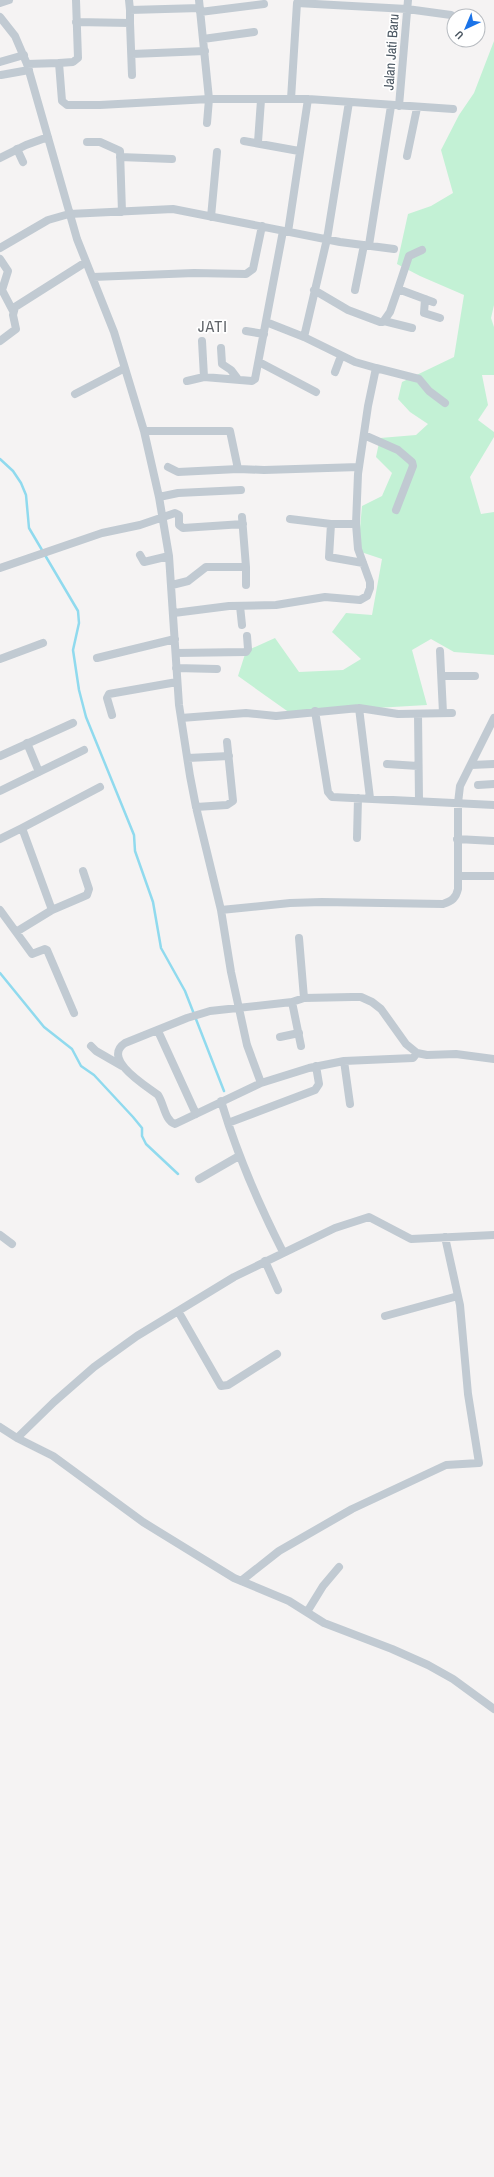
<svg xmlns="http://www.w3.org/2000/svg" width="494" height="2177" viewBox="0 0 494 2177" font-family="'Archivo Narrow',sans-serif">
<style>
.green{fill:#c3f1d5}
.lines{fill:none;stroke-linecap:round;stroke-linejoin:round}
.stream{stroke:#90daee;stroke-width:2.5}
.street{stroke:#c1cad2;stroke-width:8}
.labels{text-anchor:middle;dominant-baseline:central;stroke-width:3.5;stroke-linejoin:round;paint-order:stroke}
.street-label{font-size:14px;fill:#4a5661;stroke:#fff}
.quarter-label{font-size:16px;letter-spacing:1px;fill:#5f6368;stroke:#fff}
</style>
<rect width="100%" height="100%" fill="#f5f3f3"/>
<path class="green" d="M494 41V305L491 318 494 327V375H482L488 405 478 420 494 432V437L470 477 481 514 494 512V655L454 652 431 639 412 650 427 705 290 713 238 676 246 651 275 638 299 672 343 670 361 659 332 632 346 613 372 615 382 559 358 551 362 506 382 496 392 473 376 457 380 438 416 435 428 424 410 412 398 399 402 382 454 357 464 295 420 276 397 264 408 214 431 206 453 193 441 150 459 115 474 93Z"/>
<g class="lines">
<path class="stream" d="M0 459 13 471 21 483 26 495 29 528 78 611 79 623 73 650 79 690 86 717 134 835 135 851 153 902 161 948 185 991 224 1091
M0 973 44 1027 72 1049 81 1066 94 1075 133 1117 142 1128V1136L146 1144 178 1174"/>
<path class="street" d="M129 0 130 10
M199 0 209 99 207 123
M0 3 9 0
M200 12 264 4
M0 17 15 36 27 64 77 239 114 332 144 431 159 497 169 556 179 705 190 776 196 807 221 910 231 972 247 1045 261 1083
M76 22 130 23V10L200 8
M130 23 132 75
M203 39 254 32
M132 54 205 51
M0 62 24 55
M59 63 73 62 78 58 76 0
M27 64 59 63 62 101 67 105H100L209 99H308L453 109
M1 75 29 70
M291 99 297 3 407 9 451 15
M399 106 408 0
M244 141 299 151
M87 142H100L120 151 122 212
M258 142 261 100
M17 149 23 162
M407 156 417 108
M120 157 172 159
M0 158 26 145 48 137
M211 217 217 152
M288 232 308 99
M369 245 391 106
M0 248 48 220 69 214 173 209 340 242 394 249
M0 259 8 271 2 290 13 311
M93 277 194 273 246 274 253 269 262 226
M398 289 409 256 422 250
M314 290 348 310 380 322H383L390 312 398 289 433 302
M355 290 364 245
M425 299 424 313 440 318
M384 321 412 328
M246 331 264 334
M304 337 327 239 349 102
M0 341 16 329 13 315 15 307 86 262
M202 341 204 377 252 381 255 379 283 231
M221 348 222 364 231 370 237 378
M259 362 316 392
M376 368 419 379 429 391 445 403
M335 372 341 356
M187 381 204 377
M75 394 125 368
M144 431H230L238 469
M364 435 398 450 412 462 413 466 396 510
M168 467 178 472 238 469 264 470 359 467
M159 497 178 493 241 490
M290 519 331 524 329 557 363 563
M331 524H356
M140 555 144 562 169 556
M246 567V585
M0 568 102 533 140 525 175 513 179 515V525L183 528 243 524
M172 585 188 581 206 567H246L242 517
M240 606 242 625
M174 613 229 606 276 605 325 597 360 600 367 596 370 588V582L358 549 356 524 358 474 368 406 376 368 355 362 304 337 266 322
M440 651 443 713
M176 653 246 652 248 649 247 636
M97 658 175 639
M0 659 43 643
M176 668 217 669
M443 676H475
M359 708 370 798
M315 711 328 792 332 797 494 805
M418 714 419 800
M112 715 107 698 109 694 177 682
M181 718 246 713 276 716 359 708 398 714 452 713
M27 743 39 772
M0 756 73 723
M188 758 229 756
M387 764 418 766
M471 765 494 764
M478 785 494 784
M0 791 84 750
M196 807 227 805 233 801 227 742
M357 838 358 798
M0 839 22 828
M457 839 494 841
M458 876H494
M0 910 16 932 52 910 22 828 100 787
M52 910 87 895 89 889 83 871
M221 910 290 903 322 902 443 904C452 901 456 898 458 889V803L460 786 494 718
M16 932 32 954 45 949 47 950 74 1013
M299 938 304 998
M292 1002 301 1046
M158 1031 196 1114
M280 1037 299 1033
M91 1046 96 1051 122 1066
M417 1053 413 1058 344 1061 309 1068 261 1083 175 1124C165 1121 164 1104 158 1095 146 1086 101 1059 125 1043L187 1018 210 1011 292 1002 304 998 352 997H361L372 1002 381 1009 406 1044 417 1053 427 1055 456 1054 494 1059
M344 1061 350 1104
M221 1101C237 1154 258 1203 283 1252
M228 1123 315 1090 319 1084 316 1066
M199 1179 239 1156
M0 1235 12 1244
M265 1261 278 1290
M178 1311 221 1386 228 1385 277 1354
M385 1316 458 1296
M0 1427 17 1438 53 1456 143 1522 234 1578 289 1601 324 1623 392 1649 428 1665 453 1679 494 1709
M17 1438 54 1402 94 1367 137 1336 234 1277 335 1228 369 1217 411 1239 494 1235
M241 1581 279 1551 352 1509 446 1465 479 1463 468 1394 460 1305 445 1237
M307 1612 323 1586 339 1567"/>
</g>
<g class="labels">
<g class="street-label">
<text transform="translate(391 52) rotate(-86)">Jalan Jati Baru</text>
</g>
<g class="quarter-label">
<text x="213" y="326">JATI</text>
</g>
</g>
<g transform="translate(466 28) rotate(224)"><circle r="19" fill="#ffffff" stroke="#b7bbc0"/>
<path d="M0-3L7 15L0 10L-7 15Z" fill="#1a73e8"/>
<text y="-6" font-size="11" font-weight="bold" text-anchor="middle" fill="#4a5661">U</text>
</g>
</svg>
